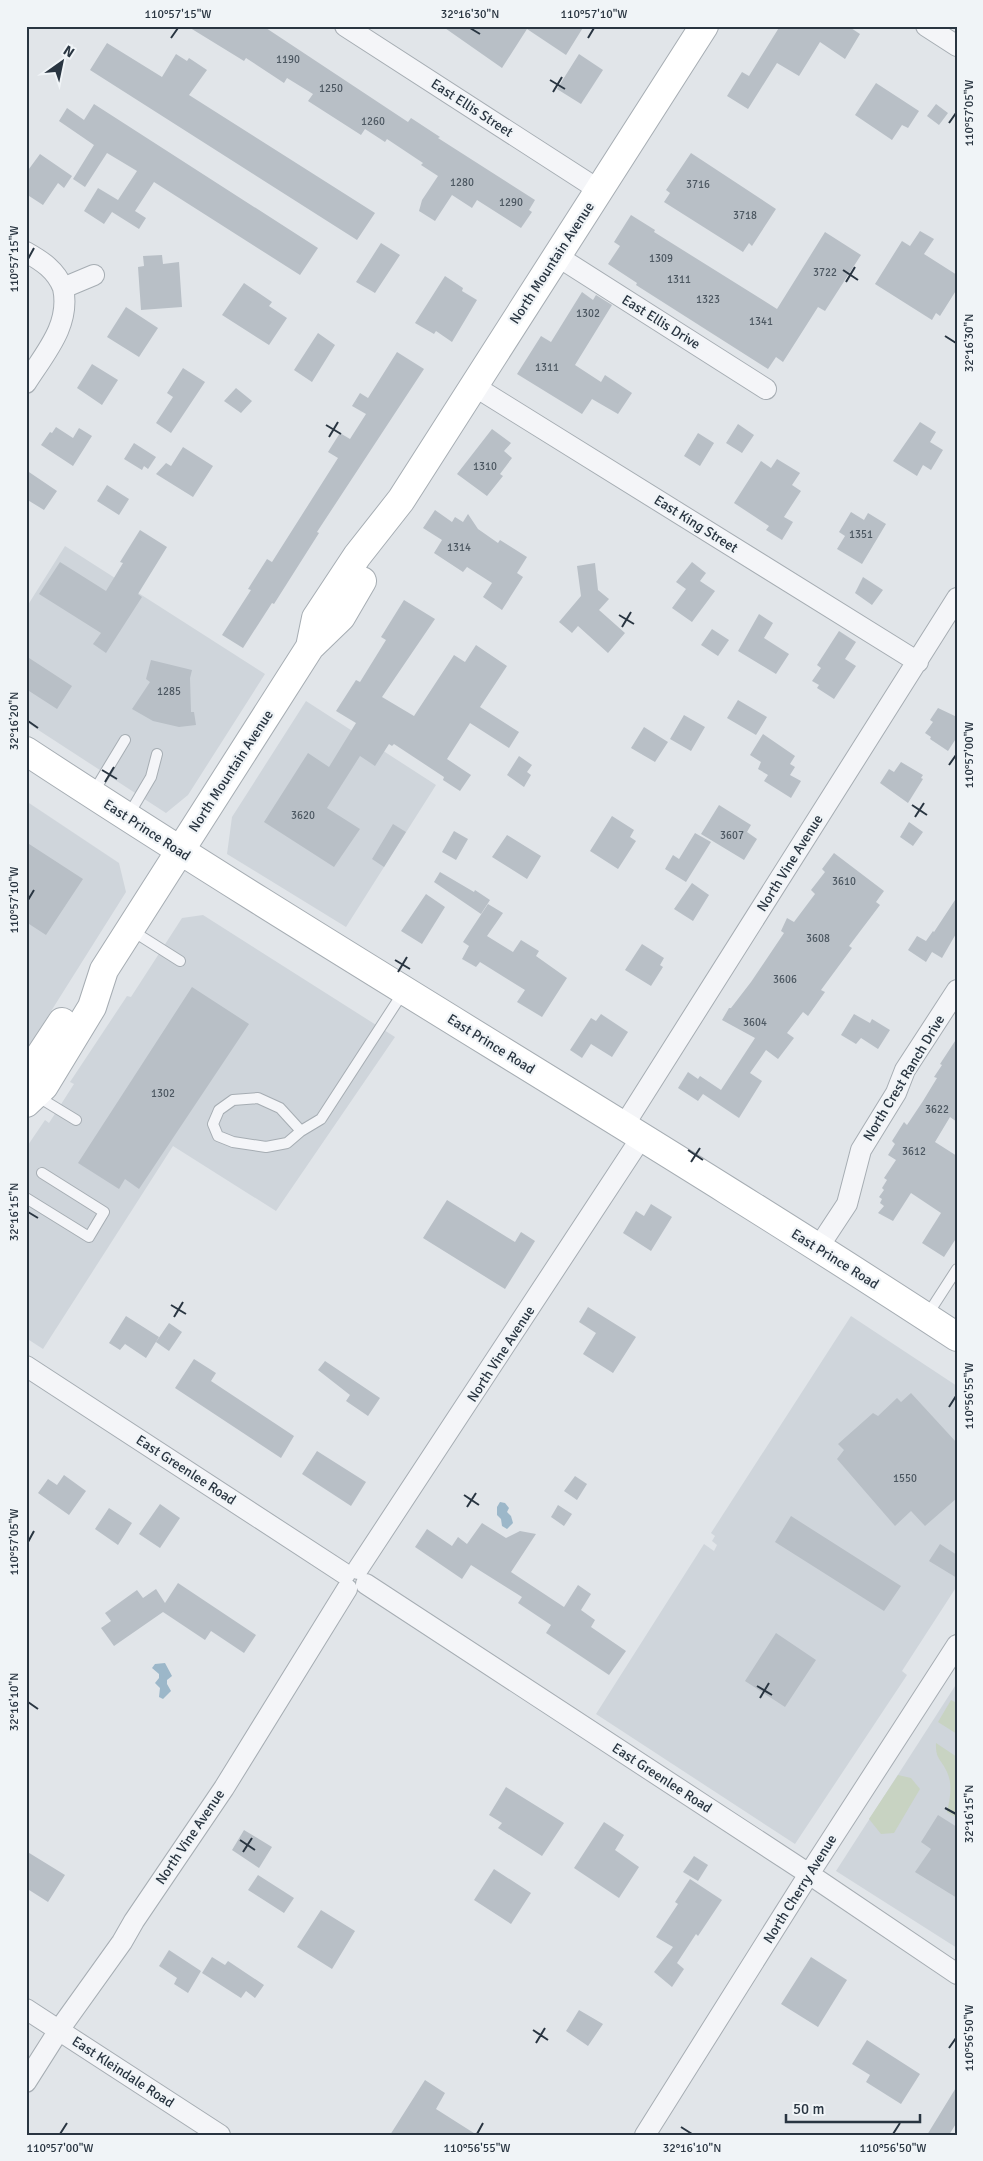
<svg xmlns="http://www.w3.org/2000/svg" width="983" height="2161" viewBox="0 0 983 2161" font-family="Signika,sans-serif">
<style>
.built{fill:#cfd5db}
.green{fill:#c8d3c2}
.water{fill:#9cb7c9}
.building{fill:#b8bfc6}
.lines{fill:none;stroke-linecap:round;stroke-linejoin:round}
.lane-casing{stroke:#a6adb3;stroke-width:12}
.street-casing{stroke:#a6adb3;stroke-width:22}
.secondary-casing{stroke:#a6adb3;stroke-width:30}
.lane{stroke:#f4f5f8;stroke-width:10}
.street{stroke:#f4f5f8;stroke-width:20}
.secondary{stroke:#fff;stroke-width:28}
.ticks{fill:none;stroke:#293541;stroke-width:2}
.labels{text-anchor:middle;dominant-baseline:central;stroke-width:4.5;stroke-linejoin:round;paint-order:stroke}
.number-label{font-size:11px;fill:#4d5862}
.street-label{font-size:14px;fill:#293541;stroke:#f0f4f7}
.neatline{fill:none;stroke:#293541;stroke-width:2}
.ticks-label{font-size:12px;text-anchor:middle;fill:#293541}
</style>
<rect width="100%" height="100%" fill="#e1e5e9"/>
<path class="built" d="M65 546 265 674 188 795 166 813 26 722V608Z
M306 701 436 785 346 927 227 854 232 817Z
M26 801 119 863 126 892 26 1051Z
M203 915 395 1037 276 1211 173 1146 43 1349 26 1338V1148L45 1120 49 1123 74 1084 70 1082 127 996 131 997 182 918Z
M851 1316 957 1386V1586L902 1671 907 1675 795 1844 596 1714 704 1544 714 1551 717 1545 712 1541 715 1536 711 1533Z
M957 1683V1948L836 1871Z"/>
<path class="green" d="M951 1700 957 1703V1734L938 1722Z
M936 1743 957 1757V1818L947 1812C950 1799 953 1785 947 1772 942 1760 935 1759 936 1743Z
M898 1775 911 1778 920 1789 894 1833 881 1834 869 1819Z"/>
<path class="water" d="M500 1502 505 1503 509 1508 507 1512 511 1516 513 1523 507 1529 502 1526 501 1519 497 1515V1507Z
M165 1663 172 1676 167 1680V1684L171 1691 163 1699 159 1697 160 1688 155 1683 159 1678V1674L152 1668 155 1664Z"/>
<path class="building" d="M187 26H263L408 122 411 118 440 137 438 138 535 200 529 210 532 212 521 228 477 200 472 208 452 195 435 221 419 211 422 200 438 176 421 165 423 163 387 139 385 142 365 129 361 135 308 101 313 94 287 78 284 83 246 58 244 61Z
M442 26H584L566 55 527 29 502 68Z
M780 26H848L860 34 845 59 820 42 799 76 777 63 748 109 727 96 742 72 749 76Z
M107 43 162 77 176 54 187 61 189 58 207 70 189 95 375 213 357 240 90 70Z
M579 54 603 70 581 104 557 89Z
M876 83 919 111 908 128 902 125 892 140 855 115Z
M94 104 318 248 300 275 154 182 135 211 146 218 139 229 112 212 104 224 84 211 98 188 118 200 137 171 107 153 85 187 73 179 94 145 59 121 67 108 84 120Z
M936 104 948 113 939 125 927 116Z
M691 153 776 209 752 246 749 243 743 252 664 202 670 193 666 190Z
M40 154 72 176 64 188 58 183 43 205 26 194V173Z
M631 215 655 230 654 232 777 309 825 232 861 255 825 311 818 307 783 362 776 357 768 369 636 285 637 283 608 264 620 246 614 242Z
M920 231 934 239 924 254 957 275V289L940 316 936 313 932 320 875 284 902 241 910 246Z
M381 243 400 255 375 293 356 282Z
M162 255 163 264 179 262 182 307 141 310 138 267 144 266 143 256Z
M445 276 463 288 462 291 477 300 452 342 436 331 434 334 415 323Z
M244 283 272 302 269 306 287 318 269 345 222 315Z
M582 292 593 300 596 295 612 305 575 365 601 382 605 375 632 393 618 414 592 399 582 414 517 374 541 336 551 342Z
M126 307 158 328 139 357 107 337Z
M318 333 335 345 312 382 294 370Z
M397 352 424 369 317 532 319 533 274 604 272 603 243 648 222 635 251 590 248 589 267 559 272 562 338 458 328 452 340 433 350 439 366 414 352 406 360 393 368 398Z
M92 364 118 380 102 405 77 388Z
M183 368 205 382 171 433 156 423 173 397 167 393Z
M236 388 252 401 241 413 224 401Z
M920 422 936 432 930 442 943 450 931 470 923 465 917 476 893 461Z
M738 424 754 435 742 453 726 443Z
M56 427 73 438 79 428 92 436 73 466 41 445 50 432 52 433Z
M492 429 511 443 504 451 512 458 500 474 503 476 487 496 457 474Z
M698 433 714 443 700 466 684 456Z
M134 443 156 457 148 469 144 466 142 470 124 459Z
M183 447 213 466 193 497 156 474 166 463 171 466Z
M777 459 800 473 792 485 801 491 784 517 793 522 782 540 766 530 769 526 734 503 761 461 771 468Z
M26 470 57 491 44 510 26 499Z
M107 485 129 499 119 515 97 501Z
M435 510 452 522 455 517 463 522 468 514 478 529 498 543 500 540 527 557 517 573 523 577 502 610 483 597 492 583 467 567 463 572 434 553 442 540 423 528Z
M851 512 864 520 868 513 886 524 862 564 837 549 845 536 839 532Z
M140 530 167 547 138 594 142 597 106 653 93 644 101 633 39 594 60 562 106 591 123 563 120 562Z
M692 562 706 573 700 581 715 591 692 622 672 608 686 589 676 582Z
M595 563 598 590 609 599 599 610 625 633 608 653 578 626 572 633 559 622 581 596 577 566Z
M863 577 883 590 872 605 855 593Z
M404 600 435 619 382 697 414 716 454 655 465 662 476 645 507 666 480 707 519 732 509 748 470 723 447 759 471 775 460 791 443 780 444 777 394 744 392 746 389 744 375 766 360 756 327 808 360 829 334 867 264 822 308 753 329 767 356 723 336 711 356 680 360 682 386 640 381 637Z
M759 614 773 623 764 638 789 654 776 674 738 651Z
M712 629 729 640 718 656 701 645Z
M839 631 856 642 845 659 856 666 834 699 817 688 819 685 812 681 821 668 817 665Z
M26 656 72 686 57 709 26 689Z
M151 660 192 670 190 678 191 712H194L196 725 179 727 153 721 132 709 150 682 146 679Z
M738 700 767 717 756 735 727 718Z
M938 708 957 717V737L948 751 930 739 931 737 925 733 933 722 930 720Z
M684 715 705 727 691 751 670 739Z
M644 727 668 742 655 762 631 748Z
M763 734 795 756 790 764 795 767 790 775 801 781 791 798 764 781 768 775 758 769 761 762 750 755Z
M519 756 532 765 527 772 531 775 524 787 507 775Z
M901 762 923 775 921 778 923 779 908 803 880 783 889 769 894 772Z
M719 805 751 825 747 832 757 839 744 860 701 834Z
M612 816 634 830 630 837 636 841 618 869 590 851Z
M909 822 923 832 913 846 900 837Z
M393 824 406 832 384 867 372 859Z
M454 831 468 839 456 860 442 852Z
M695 833 711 842 686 882 665 869 673 855 679 859Z
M507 835 541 856 527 879 492 857Z
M26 842 83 879 46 935 26 922Z
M834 853 884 891 876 902 880 905 849 946 852 948 821 990 825 992 808 1016 803 1012 787 1033 794 1038 778 1059 766 1050 750 1073 762 1081 739 1118 703 1094 698 1101 678 1088 688 1072 698 1079 700 1076 721 1090 755 1038 722 1020 729 1008H731L751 982 784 933 781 931 787 918 794 922 815 894 811 890 825 872 822 869Z
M440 872 474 892 475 890 490 900 481 914 434 882Z
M692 883 709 895 693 921 674 909Z
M426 894 445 907 422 944 401 931Z
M957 897V932L942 958 932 952 926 962 908 950 917 936 926 941 933 931 934 932Z
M488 904 503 913 487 936 513 952 521 940 539 951 536 956 567 978 542 1017 517 1002 525 990 480 962 476 967 462 959 469 946 463 942Z
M642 944 664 958 660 965 663 967 651 986 625 970Z
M192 987 249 1024 139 1189 125 1179 119 1189 78 1163Z
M601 1014 628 1032 612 1057 591 1044 582 1058 570 1050 591 1018 596 1021Z
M854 1014 870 1023 872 1019 890 1030 878 1049 861 1038 856 1044 841 1035Z
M957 1038V1122L950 1117 935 1142 957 1156V1237L944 1257 922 1243 941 1213 911 1193 893 1221 878 1213 884 1206 880 1203 882 1199 879 1197 884 1190 882 1188 887 1180 884 1178 896 1160 888 1155 895 1144 892 1141 904 1122 907 1125 923 1101 937 1078 934 1077 942 1065 940 1064Z
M447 1200 515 1242 521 1232 535 1241 505 1289 423 1238Z
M651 1204 672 1217 651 1251 623 1233 636 1211 644 1216Z
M588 1307 636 1337 613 1373 583 1354 596 1333 579 1322Z
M126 1316 159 1337 146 1358 125 1344 120 1350 109 1343Z
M169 1323 182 1332 169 1351 156 1342Z
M194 1359 216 1373 211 1381 294 1436 281 1458 175 1388Z
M325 1361 380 1398 368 1416 346 1401 350 1395 318 1370Z
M911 1393 957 1443V1498L925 1526 911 1511 895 1526 837 1459 844 1450 838 1444 873 1413 878 1416 897 1398 901 1402Z
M317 1451 366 1482 351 1506 302 1474Z
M64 1475 86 1491 69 1515 38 1493 48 1479 57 1485Z
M575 1476 587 1484 577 1500 564 1491Z
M160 1504 180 1518 160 1548 139 1534Z
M558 1505 572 1514 564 1526 551 1517Z
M109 1508 132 1523 118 1545 95 1529Z
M791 1516 901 1586 884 1611 775 1542Z
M482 1523 506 1538 520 1531 536 1534 511 1572 564 1607 578 1585 591 1594 581 1610 595 1620 591 1627 626 1651 609 1675 546 1633 551 1625 518 1603 522 1597 471 1565 462 1579 415 1547 427 1529 452 1546 458 1537 467 1544Z
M940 1544 957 1555V1578L929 1561Z
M178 1583 256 1635 244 1653 211 1631 205 1640 163 1612 114 1646 101 1628 111 1621 105 1613 137 1590 143 1598 156 1589 165 1603Z
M776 1633 816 1660 785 1707 745 1681Z
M506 1787 564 1823 542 1856 498 1828 502 1823 489 1815Z
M938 1815 957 1827V1898L915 1872 931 1849 921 1842Z
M604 1822 624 1835 615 1850 639 1867 619 1898 574 1868Z
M244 1830 272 1847 259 1868 232 1850Z
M26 1851 65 1875 48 1902 26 1888Z
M694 1856 708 1865 698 1881 683 1872Z
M494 1869 531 1893 511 1924 474 1900Z
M258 1875 294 1898 284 1913 248 1890Z
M690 1879 722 1900 698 1936 696 1934 677 1963 684 1969 672 1987 654 1972 673 1947 656 1937 678 1904 675 1902Z
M321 1910 355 1931 332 1969 297 1947Z
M169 1950 201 1971 188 1993 174 1984 177 1978 159 1966Z
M212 1957 225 1965 228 1961 264 1985 255 1998 246 1991 241 1998 202 1973Z
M811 1957 847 1980 818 2027 781 2004Z
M579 2010 603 2024 588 2046 566 2031Z
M867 2040 920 2074 901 2104 866 2082 870 2075 852 2064Z
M425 2080 445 2093 436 2109 477 2135H390Z
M957 2086V2122L949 2135H927Z"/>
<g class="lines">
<defs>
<path id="lane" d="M93 793 125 740
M128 816 151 777 157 754
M131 930 180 961
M35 1095 76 1120
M301 1131 280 1108 258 1098 233 1100 219 1110 213 1124 218 1136 233 1142 266 1147 287 1143 301 1131 321 1119 404 991
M26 1198 89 1237 104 1212 42 1173
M926 1317 957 1269"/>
<path id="street" d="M345 26 599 190
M926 26 957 46
M26 252C42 261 56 270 63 288
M557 256 766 389
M26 383C45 353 71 325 63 288L94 275
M474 386 918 662
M623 1127 957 598
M818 1248 847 1204 861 1150 896 1093 905 1070 957 990
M26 1366 345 1574
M358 1569 641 1138
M366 1584 809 1874 957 1974
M26 2009 220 2135
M26 2082 59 2030 122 1942 134 1921 224 1788 347 1589
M645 2135 809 1874 957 1645"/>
<path id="secondary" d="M310 647 316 618 357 556 401 500 704 26
M26 751C332 952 650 1136 957 1337
M28 1099 33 1066 62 1022
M26 1103 44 1086 92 1007 104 970 310 647 341 617 362 581"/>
</defs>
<use href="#lane" class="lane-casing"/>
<use href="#street" class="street-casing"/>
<use href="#secondary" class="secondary-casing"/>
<use href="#lane" class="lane"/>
<use href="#street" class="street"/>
<use href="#secondary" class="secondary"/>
</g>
<path class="ticks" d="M470 28 480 34M171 38 178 28M588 38 594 28M550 80 565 89M553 92 562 77M949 123 956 113M28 259 34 248M843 270 858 280M846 282 855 267M945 336 956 343M326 425 341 434M329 437 338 422M619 615 634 624M622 627 631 612M28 721 38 728M949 765 956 755M102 770 117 779M105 782 114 767M912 805 927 815M915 817 924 803M28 900 34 890M395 960 410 969M398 972 407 957M688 1150 703 1160M691 1162 700 1148M28 1212 38 1218M171 1305 186 1314M174 1317 183 1302M949 1407 956 1396M464 1495 479 1505M467 1507 476 1493M28 1542 34 1531M757 1686 772 1695M760 1698 769 1683M28 1702 38 1709M945 1808 956 1814M240 1840 255 1850M243 1852 252 1838M533 2030 548 2040M536 2043 545 2028M949 2048 956 2038M681 2127 692 2134M60 2134 67 2123M477 2134 483 2123M893 2134 900 2123"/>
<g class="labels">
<g class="number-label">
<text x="288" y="59">1190</text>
<text x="331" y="88">1250</text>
<text x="373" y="121">1260</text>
<text x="462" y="182">1280</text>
<text x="698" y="184">3716</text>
<text x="511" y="202">1290</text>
<text x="745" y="215">3718</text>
<text x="661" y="258">1309</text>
<text x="825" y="272">3722</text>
<text x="679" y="279">1311</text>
<text x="708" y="299">1323</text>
<text x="588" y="313">1302</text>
<text x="761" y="321">1341</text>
<text x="547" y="367">1311</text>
<text x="485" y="466">1310</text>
<text x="861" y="534">1351</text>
<text x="459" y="547">1314</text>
<text x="169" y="691">1285</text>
<text x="303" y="815">3620</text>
<text x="732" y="835">3607</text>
<text x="844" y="881">3610</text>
<text x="818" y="938">3608</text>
<text x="785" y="979">3606</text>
<text x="755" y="1022">3604</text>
<text x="163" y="1093">1302</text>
<text x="937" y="1109">3622</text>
<text x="914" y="1151">3612</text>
<text x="905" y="1478">1550</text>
</g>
<g class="street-label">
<text transform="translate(472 108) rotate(33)">East Ellis Street</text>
<text transform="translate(552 263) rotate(-57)">North Mountain Avenue</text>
<text transform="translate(661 322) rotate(32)">East Ellis Drive</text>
<text transform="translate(696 524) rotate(32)">East King Street</text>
<text transform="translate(231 771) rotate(-57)">North Mountain Avenue</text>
<text transform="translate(147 830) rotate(33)">East Prince Road</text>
<text transform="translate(790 863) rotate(-58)">North Vine Avenue</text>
<text transform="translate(491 1044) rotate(32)">East Prince Road</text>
<text transform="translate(904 1078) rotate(-59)">North Crest Ranch Drive</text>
<text transform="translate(835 1259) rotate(32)">East Prince Road</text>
<text transform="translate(501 1354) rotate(-57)">North Vine Avenue</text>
<text transform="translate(186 1470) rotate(33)">East Greenlee Road</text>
<text transform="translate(662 1778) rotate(33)">East Greenlee Road</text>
<text transform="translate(190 1837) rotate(-56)">North Vine Avenue</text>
<text transform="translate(800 1889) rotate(-58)">North Cherry Avenue</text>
<text transform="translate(123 2072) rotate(33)">East Kleindale Road</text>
</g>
</g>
<rect width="983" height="2161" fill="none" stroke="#f0f4f7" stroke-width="55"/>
<g transform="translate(62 62) rotate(33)" stroke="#f0f4f7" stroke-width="4" paint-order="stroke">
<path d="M0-4L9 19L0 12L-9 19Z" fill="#293541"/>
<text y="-8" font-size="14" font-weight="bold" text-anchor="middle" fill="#293541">N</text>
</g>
<path d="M786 2114v8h134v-8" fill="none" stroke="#293541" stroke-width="2.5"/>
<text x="793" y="2114" font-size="15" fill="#293541" stroke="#f0f4f7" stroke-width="4" paint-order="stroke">50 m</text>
<rect x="28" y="28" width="928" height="2106" class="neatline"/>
<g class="ticks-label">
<text x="178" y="18">110°57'15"W</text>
<text x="470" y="18">32°16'30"N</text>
<text x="594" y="18">110°57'10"W</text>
<text transform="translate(969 113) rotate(-90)" y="4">110°57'05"W</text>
<text transform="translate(14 259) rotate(-90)" y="4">110°57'15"W</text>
<text transform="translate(969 343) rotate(-90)" y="4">32°16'30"N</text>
<text transform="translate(14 721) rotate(-90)" y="4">32°16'20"N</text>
<text transform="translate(969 755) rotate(-90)" y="4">110°57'00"W</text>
<text transform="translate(14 900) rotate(-90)" y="4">110°57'10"W</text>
<text transform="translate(14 1212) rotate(-90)" y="4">32°16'15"N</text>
<text transform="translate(969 1396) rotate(-90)" y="4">110°56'55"W</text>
<text transform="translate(14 1542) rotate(-90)" y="4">110°57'05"W</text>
<text transform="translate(14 1702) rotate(-90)" y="4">32°16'10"N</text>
<text transform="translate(969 1814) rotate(-90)" y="4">32°16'15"N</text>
<text transform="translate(969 2038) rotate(-90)" y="4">110°56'50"W</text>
<text x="60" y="2152">110°57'00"W</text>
<text x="477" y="2152">110°56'55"W</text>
<text x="692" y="2152">32°16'10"N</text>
<text x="893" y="2152">110°56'50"W</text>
</g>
</svg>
